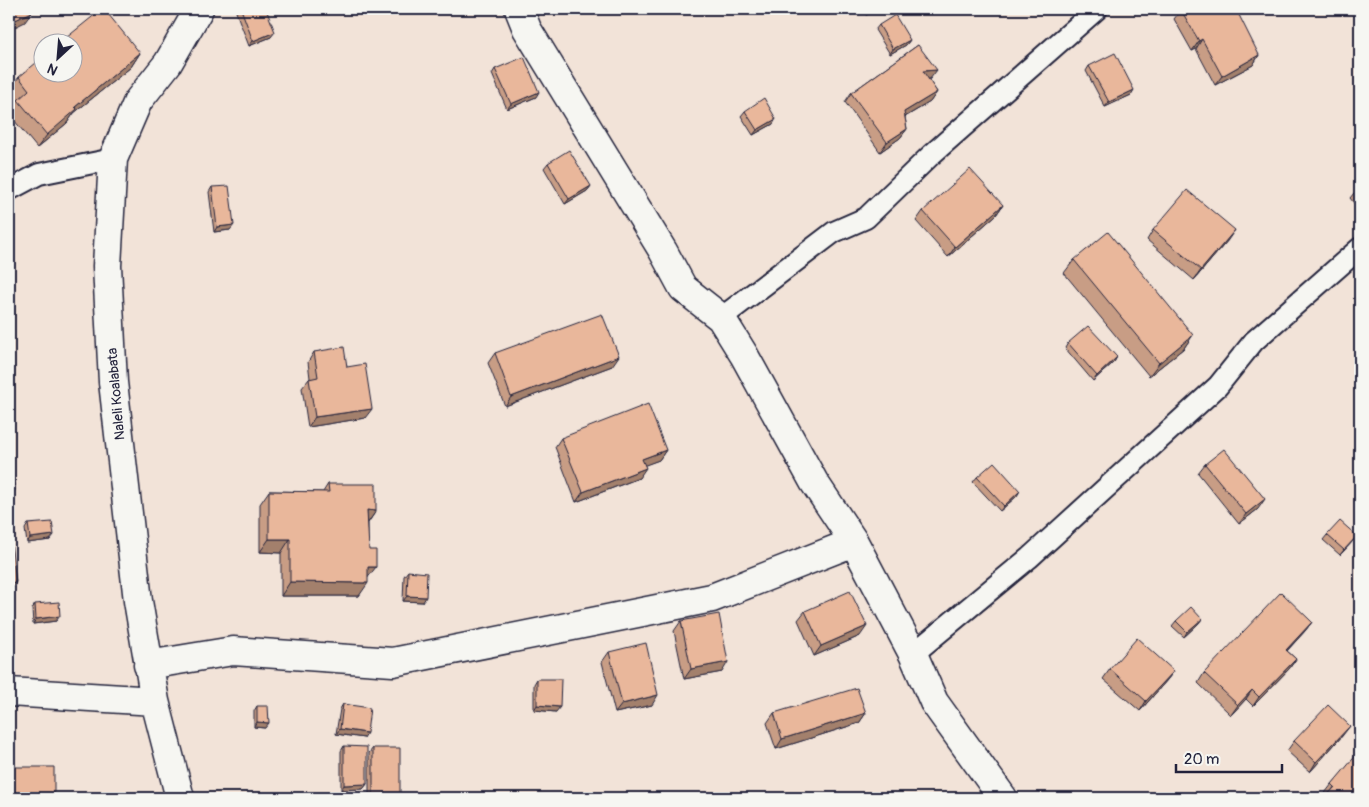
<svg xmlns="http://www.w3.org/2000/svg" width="1369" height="807" viewBox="0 0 1369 807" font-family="Pangolin,sans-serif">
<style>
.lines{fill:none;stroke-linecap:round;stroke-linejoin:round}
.lane-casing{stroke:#22223b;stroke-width:24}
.street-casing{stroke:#22223b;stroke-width:31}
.lane{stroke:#f6f6f2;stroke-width:20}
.street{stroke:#f6f6f2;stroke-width:28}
.wall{fill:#c89d85;stroke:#22223b}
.shaded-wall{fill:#a3806c;stroke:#22223b}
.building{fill:#e9b79b;stroke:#22223b}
.labels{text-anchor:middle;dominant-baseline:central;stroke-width:4;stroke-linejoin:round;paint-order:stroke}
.street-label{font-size:14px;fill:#22223b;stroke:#f6f6f2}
</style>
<rect width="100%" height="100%" fill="#f2e3d8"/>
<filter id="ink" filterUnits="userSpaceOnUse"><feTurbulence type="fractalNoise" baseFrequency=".02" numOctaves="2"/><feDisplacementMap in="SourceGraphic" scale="10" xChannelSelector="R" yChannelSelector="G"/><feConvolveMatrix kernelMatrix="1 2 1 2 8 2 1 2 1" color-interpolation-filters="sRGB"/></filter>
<g filter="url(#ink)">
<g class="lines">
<defs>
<path id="lane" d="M9 190 39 174 113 159
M721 318 834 232 866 218 931 155 1097 9
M913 654 1029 558 1218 386 1254 341 1360 248"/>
<path id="street" d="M519 9 527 29 663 251 683 288 721 318 744 355 814 482 854 542 913 654 934 702 1003 798
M148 665 233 651 393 662 712 598 854 542
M9 692 155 701
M180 798 155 701 138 601 113 382 107 266 113 159 138 101 168 63 199 9"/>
</defs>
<use href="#lane" class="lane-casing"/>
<use href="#street" class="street-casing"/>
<use href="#lane" class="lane"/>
<use href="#street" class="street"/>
</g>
<path class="wall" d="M239 9H266L271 37 249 46 236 12Z
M862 9H877L866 15Z
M1181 10 1259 55 1253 65 1215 85 1196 49 1192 51 1174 19Z
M879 25 910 40 906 45 890 54 875 30Z
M918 45 930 79H928L937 92 930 102 905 117 907 129 900 138 880 152 845 102 851 93Z
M140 53 131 67 74 113 67 123 37 148 9 114V112L17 100 9 90 19 77Z
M1089 66 1131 95 1105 107 1086 71Z
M495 69 536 97 507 109 492 74Z
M745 111 773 124 753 135 741 116Z
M548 163 591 186 587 191 565 204 544 168Z
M212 187 230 230 214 232 209 192Z
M1360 188V211L1350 198 1354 193Z
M1003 205 996 215 948 257 916 221 923 211Z
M1153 230 1228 240 1194 280 1147 240Z
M1074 260 1193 335 1184 348 1149 376 1064 273Z
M1068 343 1117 357 1114 362 1093 381 1065 348Z
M314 352 347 367 365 418 308 427 302 388 309 379 310 378 308 362Z
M495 353 612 366 505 406 488 363Z
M561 438 666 450 659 460 644 465 639 478 576 502 555 447Z
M1205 464 1258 509 1239 524 1198 473Z
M977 477 1017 496 1000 511 973 482Z
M328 484 376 511 368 523V577L359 596H281V553L260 552V504L269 491 323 492Z
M28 524 50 540 27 543 25 529Z
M1327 535 1353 541 1340 555 1323 540Z
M408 571 423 602 403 601 404 576Z
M35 604 56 621 33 624 32 609Z
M805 611 860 636 814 656 798 620Z
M1202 619 1198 624 1184 637 1172 626 1176 621Z
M681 621 722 672 684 679 674 631Z
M1312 622 1305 631 1287 651 1296 659 1289 669 1253 706 1246 699 1231 715 1198 683 1204 673Z
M609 652 652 705 615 713 602 662Z
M1110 669 1174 671 1167 680 1140 711 1103 679Z
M537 679 556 712 534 710V684Z
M343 704 364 738 336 734 340 709Z
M257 706 265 728 254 727V711Z
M774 713H866L859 723 776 749 767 723Z
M1343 735 1310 772 1287 751 1294 741Z
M344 746 367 784 363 789 341 790V751Z
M373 748 400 798H369V753Z
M1360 755 1327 796 1325 793 1332 784Z"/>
<path class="shaded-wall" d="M872 9H877L866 15 870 10Z
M32 12 25 22 9 30V23Z
M275 32 271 37 249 46 253 41Z
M1202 39 1196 49 1192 51 1199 41Z
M910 40 906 45 890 54 893 49Z
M140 53 131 67 74 113 67 123 37 148 47 135 75 107Z
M1259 55 1253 65 1215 85 1222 76Z
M937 70 930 79 916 80 923 71Z
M1134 90 1131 95 1105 107 1109 102Z
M539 92 536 97 507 109 511 104Z
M937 92 930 102 898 121 904 112Z
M776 119 773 124 753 135 757 130Z
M907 129 900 138 880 152 887 142Z
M591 186 587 191 565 204 569 199Z
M1003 205 996 215 948 257 955 247Z
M234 225 230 230 214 232 217 227Z
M1235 230 1228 240 1194 280 1201 270Z
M1193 335 1184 348 1149 376 1159 363Z
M619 356 612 366 505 406 511 397Z
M1117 357 1114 362 1093 381 1097 376Z
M372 409 365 418 308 427 315 417Z
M666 450 659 460 635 469 642 459Z
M646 468 639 478 576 502 583 492Z
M15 490 9 498V491Z
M1020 491 1017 496 1000 511 1004 506Z
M1265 499 1258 509 1239 524 1246 514Z
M367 510 376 511 367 524Z
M54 535 50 540 27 543 30 538Z
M1357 536 1353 541 1340 555 1344 550Z
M269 539H290L281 553 260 552Z
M368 567H376L366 580Z
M16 582 9 592V583Z
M290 582 368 583 359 596H281Z
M407 596 426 597 423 602 403 601Z
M60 616 56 621 33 624 36 619Z
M1202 619 1198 624 1184 637 1187 632Z
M1312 622 1305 631 1279 659 1286 650Z
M867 626 860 636 814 656 821 646Z
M1296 659 1289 669 1253 706 1259 697Z
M728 662 722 672 684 679 691 669Z
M1174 671 1167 680 1140 711 1146 701Z
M1252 690 1246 699 1231 715 1238 705Z
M658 695 652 705 615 713 622 704Z
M537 705 560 707 556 712 534 710Z
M866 713 859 723 776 749 782 739Z
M257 722 269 723 265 728 254 727Z
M1350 726 1343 735 1310 772 1316 762Z
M340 729 367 733 364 738 336 734Z
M367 784 363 789 341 790 344 785Z"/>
<path class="building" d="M9 9H30L32 12 9 23Z
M102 9H104L140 53 75 107 77 109 47 135 18 100 29 90 19 77 42 58V72H72V42H61Z
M241 9H266L275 32 253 41Z
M1183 9H1236L1259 55 1222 76 1202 39 1199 41 1181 10Z
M895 15 910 40 893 49 879 25Z
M918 45 937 70 923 71 937 92 904 112 907 129 887 142 851 93Z
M1115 53 1134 90 1109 102 1089 66Z
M524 57 539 92 511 104 495 69Z
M764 98 776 119 757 130 745 111Z
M569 150 591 186 569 199 548 163Z
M970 169 1003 205 955 247 923 211Z
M229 186 234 225 217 227 212 187Z
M1360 188V202L1354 193Z
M1187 190 1235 230 1201 270 1153 230Z
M1108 232 1193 335 1159 363 1074 260Z
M602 314 619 356 511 397 495 353Z
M1088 326 1117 357 1097 376 1068 343Z
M344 347 347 367 365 364 372 409 315 417 309 379 318 377 314 352Z
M648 404 666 450 642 459 646 468 583 492 561 438Z
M9 448 15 490 9 491Z
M1224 449 1265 499 1246 514 1205 464Z
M994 462 1020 491 1004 506 977 477Z
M328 484H376V511L367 510 369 550H376V567H368V583L290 582V539H269V491L329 492Z
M1340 521 1357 536 1344 550 1327 535Z
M52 522 54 535 30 538 28 524Z
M9 526 16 582 9 583Z
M408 571 427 573 426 597 407 596Z
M850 591 867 626 821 646 805 611Z
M1281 592 1312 622 1286 650 1296 659 1259 697 1252 690 1238 705 1204 673Z
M59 602 60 616 36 619 35 604Z
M1191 607 1202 619 1187 632 1176 621Z
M719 614 728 662 691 669 681 621Z
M1137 638 1174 671 1146 701 1110 669Z
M646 643 658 695 622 704 609 652Z
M537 679H561L560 707 537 705Z
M857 688 866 713 782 739 774 713Z
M343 704 370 708 367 733 340 729Z
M1328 705 1350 726 1316 762 1294 741Z
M257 706H268L269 723 257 722Z
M9 732H11V767H54V798H9Z
M344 746 367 747V784L344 785Z
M373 748H400V798H373Z
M1358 753 1360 755V798H1325L1335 787 1332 784Z"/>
</g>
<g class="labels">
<g class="street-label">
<text transform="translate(116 394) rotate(-95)">Naleli Koalabata</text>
</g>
</g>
<rect width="1369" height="807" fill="none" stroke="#f6f6f2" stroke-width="30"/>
<rect x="15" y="15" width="1339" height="777" fill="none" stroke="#22223b" stroke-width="2" filter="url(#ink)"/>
<g transform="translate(58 58) rotate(206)"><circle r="24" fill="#f6f6f2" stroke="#a1a1a9"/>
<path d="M0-4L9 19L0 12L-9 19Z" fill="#22223b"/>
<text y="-8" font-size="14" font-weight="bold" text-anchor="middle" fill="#22223b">N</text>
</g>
<path d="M1176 764v8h106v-8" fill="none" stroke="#22223b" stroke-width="2.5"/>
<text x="1184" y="764" font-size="15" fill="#22223b" stroke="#f6f6f2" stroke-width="4" paint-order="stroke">20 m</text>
</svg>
